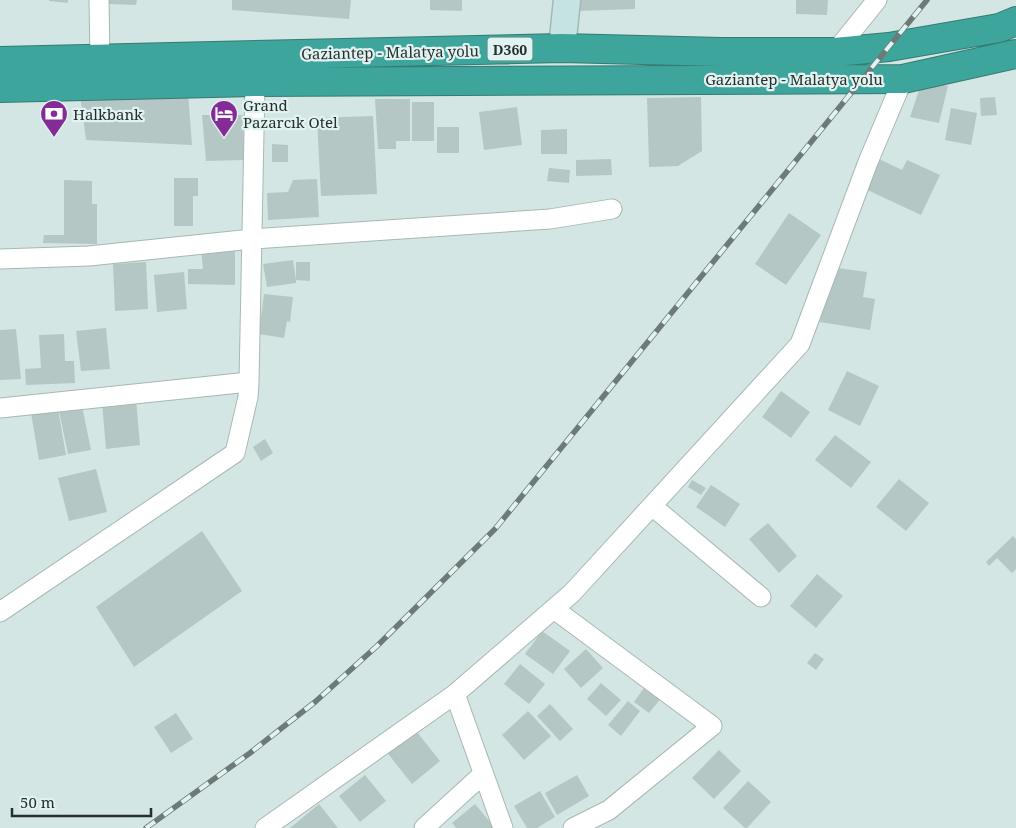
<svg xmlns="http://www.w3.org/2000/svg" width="1016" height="828" viewBox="0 0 1016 828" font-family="'Noto Serif',serif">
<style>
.building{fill:#b5c7c5}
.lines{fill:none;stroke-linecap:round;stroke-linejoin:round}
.street-casing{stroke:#a6b8b5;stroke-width:21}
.secondary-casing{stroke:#a6b8b5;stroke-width:29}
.highway-casing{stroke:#357b74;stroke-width:30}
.street{stroke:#fff;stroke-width:19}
.secondary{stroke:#c5e4e1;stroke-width:26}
.highway{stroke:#3da59b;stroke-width:28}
.rail-casing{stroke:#6e7a78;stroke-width:5.5}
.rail{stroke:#e0f3f0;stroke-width:4;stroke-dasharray:11;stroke-linecap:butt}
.labels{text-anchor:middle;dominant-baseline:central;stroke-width:4.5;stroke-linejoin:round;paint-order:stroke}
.shield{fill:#e0f3f0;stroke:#5e6968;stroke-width:1}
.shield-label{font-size:14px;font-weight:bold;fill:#272e2d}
.street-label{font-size:15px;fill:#272e2d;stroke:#e0f3f0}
.poi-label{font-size:15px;fill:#272e2d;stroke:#e0f3f0;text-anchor:start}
</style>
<rect width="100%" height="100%" fill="#d3e6e3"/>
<path class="building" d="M49 0H68V3L49 1Z
M109 0H137L136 5 109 4Z
M232 0H351L349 19 232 10Z
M430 0H462V11L430 10Z
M577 0H635V9L578 11Z
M796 0H828L827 15 796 14Z
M922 81 948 86 939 123 910 117Z
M79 86 188 93 192 145 86 140Z
M701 97 702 151 678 166 649 167 647 98Z
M995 97 997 115 981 116 980 98Z
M375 99H410V141H396V149H378Z
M412 102H434V141H412Z
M517 107 522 145 484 150 479 112Z
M951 108 977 113 971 145 945 140Z
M202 115H243L244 160 206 161Z
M373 116 377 194 321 196 317 118Z
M437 127H459V153H437Z
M567 129V154H541V130Z
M272 144 288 145V162H272Z
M875 157 902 170 907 160 940 175 921 215 861 187Z
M611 159 612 175 576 176V160Z
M549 168 570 170 569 183 547 181Z
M174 178H198V196H193V226H174Z
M317 179 319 217 268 220 267 193 288 192 293 180Z
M64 180 92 181V204H97V244L43 243 44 235H64Z
M789 213 821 235 786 285 755 264Z
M201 249 235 250V285L188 284V269H203Z
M293 260 296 280V262H310V281L296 280V283L267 287 263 264Z
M146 262 148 309 115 311 113 264Z
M837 268 867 272 863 297 875 299 870 330 820 322 827 277 835 278Z
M184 272 187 309 157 312 154 275Z
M264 294 293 297 290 322 287 321 284 338 259 334Z
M106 328 110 369 81 371 76 331Z
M16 329 21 379 0 380V330Z
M64 334 65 361H74L75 383 26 385 25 369 41 368 39 335Z
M847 371 879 386 860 426 828 410Z
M781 391 810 412 791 438 762 417Z
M136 399 140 445 106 449 102 403Z
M82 406 91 450 68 454 59 411Z
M58 409 66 455 39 460 31 413Z
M835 435 871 462 851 488 815 460Z
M265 439 273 453 261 461 253 447Z
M96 469 107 512 69 521 58 478Z
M899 479 929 503 906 531 876 507Z
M692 480 706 488 701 495 688 487Z
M711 485 740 504 725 527 696 507Z
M768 523 797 556 779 573 749 539Z
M202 531 242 591 134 667 96 607Z
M1013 536 1016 539V569L1012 573 997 558 989 566 986 562Z
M817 574 843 596 816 628 790 606Z
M542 631 570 651 553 674 525 654Z
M586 649 603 668 581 688 564 669Z
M815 653 824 659 816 670 807 663Z
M520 664 545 684 529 704 504 684Z
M601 683 621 700 606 716 587 699Z
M646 685 662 697 649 713 634 702Z
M628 701 640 711 621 736 608 725Z
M550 704 573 729 560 741 537 716Z
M528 711 551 736 524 760 502 735Z
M176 713 193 739 171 753 154 727Z
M413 727 440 761 412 784 385 750Z
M719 750 741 771 714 799 692 778Z
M365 775 386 801 360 822 339 796Z
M577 775 589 796 557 815 545 793Z
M748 781 771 802 747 828H745L723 808Z
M540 791 555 817 537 828H527L514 806Z
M319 804 338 828H290Z
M475 804 495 828H456L452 823Z"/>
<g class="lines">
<defs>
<path id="street" d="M99 0 100 59
M835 52 877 0
M0 259 89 256 252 239 550 219 612 209
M0 408 249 382
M652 506 761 597
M554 609 712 726 609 810 573 828
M0 612 235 453 248 397 249 382 255 82
M265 828 455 694
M424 828 483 774
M503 828 455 694 572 593 800 344 868 162 903 79"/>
<path id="secondary" d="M562 48 567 0"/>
<path id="highway" d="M0 61 562 48 721 52H835L889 47 999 28 1016 21
M0 88 255 82 903 79 1016 54"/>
</defs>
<use href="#street" class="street-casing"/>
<use href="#secondary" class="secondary-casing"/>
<use href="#highway" class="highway-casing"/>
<use href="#street" class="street"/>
<use href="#secondary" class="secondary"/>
<use href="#highway" class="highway"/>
<defs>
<path id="rail" d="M146 828 250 753 315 702 377 646 495 529 927 0"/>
</defs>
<use href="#rail" class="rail-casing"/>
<use href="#rail" class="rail"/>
</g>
<defs>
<symbol id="bank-pin" viewBox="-11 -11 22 30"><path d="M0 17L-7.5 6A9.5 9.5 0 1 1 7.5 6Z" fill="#852b97" stroke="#e0f3f0"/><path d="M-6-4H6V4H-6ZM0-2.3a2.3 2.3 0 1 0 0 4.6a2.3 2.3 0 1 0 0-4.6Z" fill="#fff"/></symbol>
<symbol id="hotel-pin" viewBox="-11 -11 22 30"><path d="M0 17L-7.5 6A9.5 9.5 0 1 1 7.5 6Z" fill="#852b97" stroke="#e0f3f0"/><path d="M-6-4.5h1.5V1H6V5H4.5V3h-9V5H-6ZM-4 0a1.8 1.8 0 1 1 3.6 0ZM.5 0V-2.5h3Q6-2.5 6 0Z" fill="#fff"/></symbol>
</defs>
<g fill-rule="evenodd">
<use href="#bank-pin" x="38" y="98" width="32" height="43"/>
<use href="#hotel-pin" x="208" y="98" width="32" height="43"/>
</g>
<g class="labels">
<rect class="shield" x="487.5" y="37.5" width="45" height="23" rx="4"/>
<g class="shield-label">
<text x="510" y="49">D360</text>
</g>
<g class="street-label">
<text transform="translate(390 52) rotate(-1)">Gaziantep - Malatya yolu</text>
<text x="794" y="79">Gaziantep - Malatya yolu</text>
</g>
<g class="poi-label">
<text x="243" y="105">Grand<tspan x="243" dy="17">Pazarcık Otel</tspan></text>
<text x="73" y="114">Halkbank</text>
</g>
</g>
<path d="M12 808v8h139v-8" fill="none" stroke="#272e2d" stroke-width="2.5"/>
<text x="20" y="808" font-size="15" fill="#272e2d" stroke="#e0f3f0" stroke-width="4" paint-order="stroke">50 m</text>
</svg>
